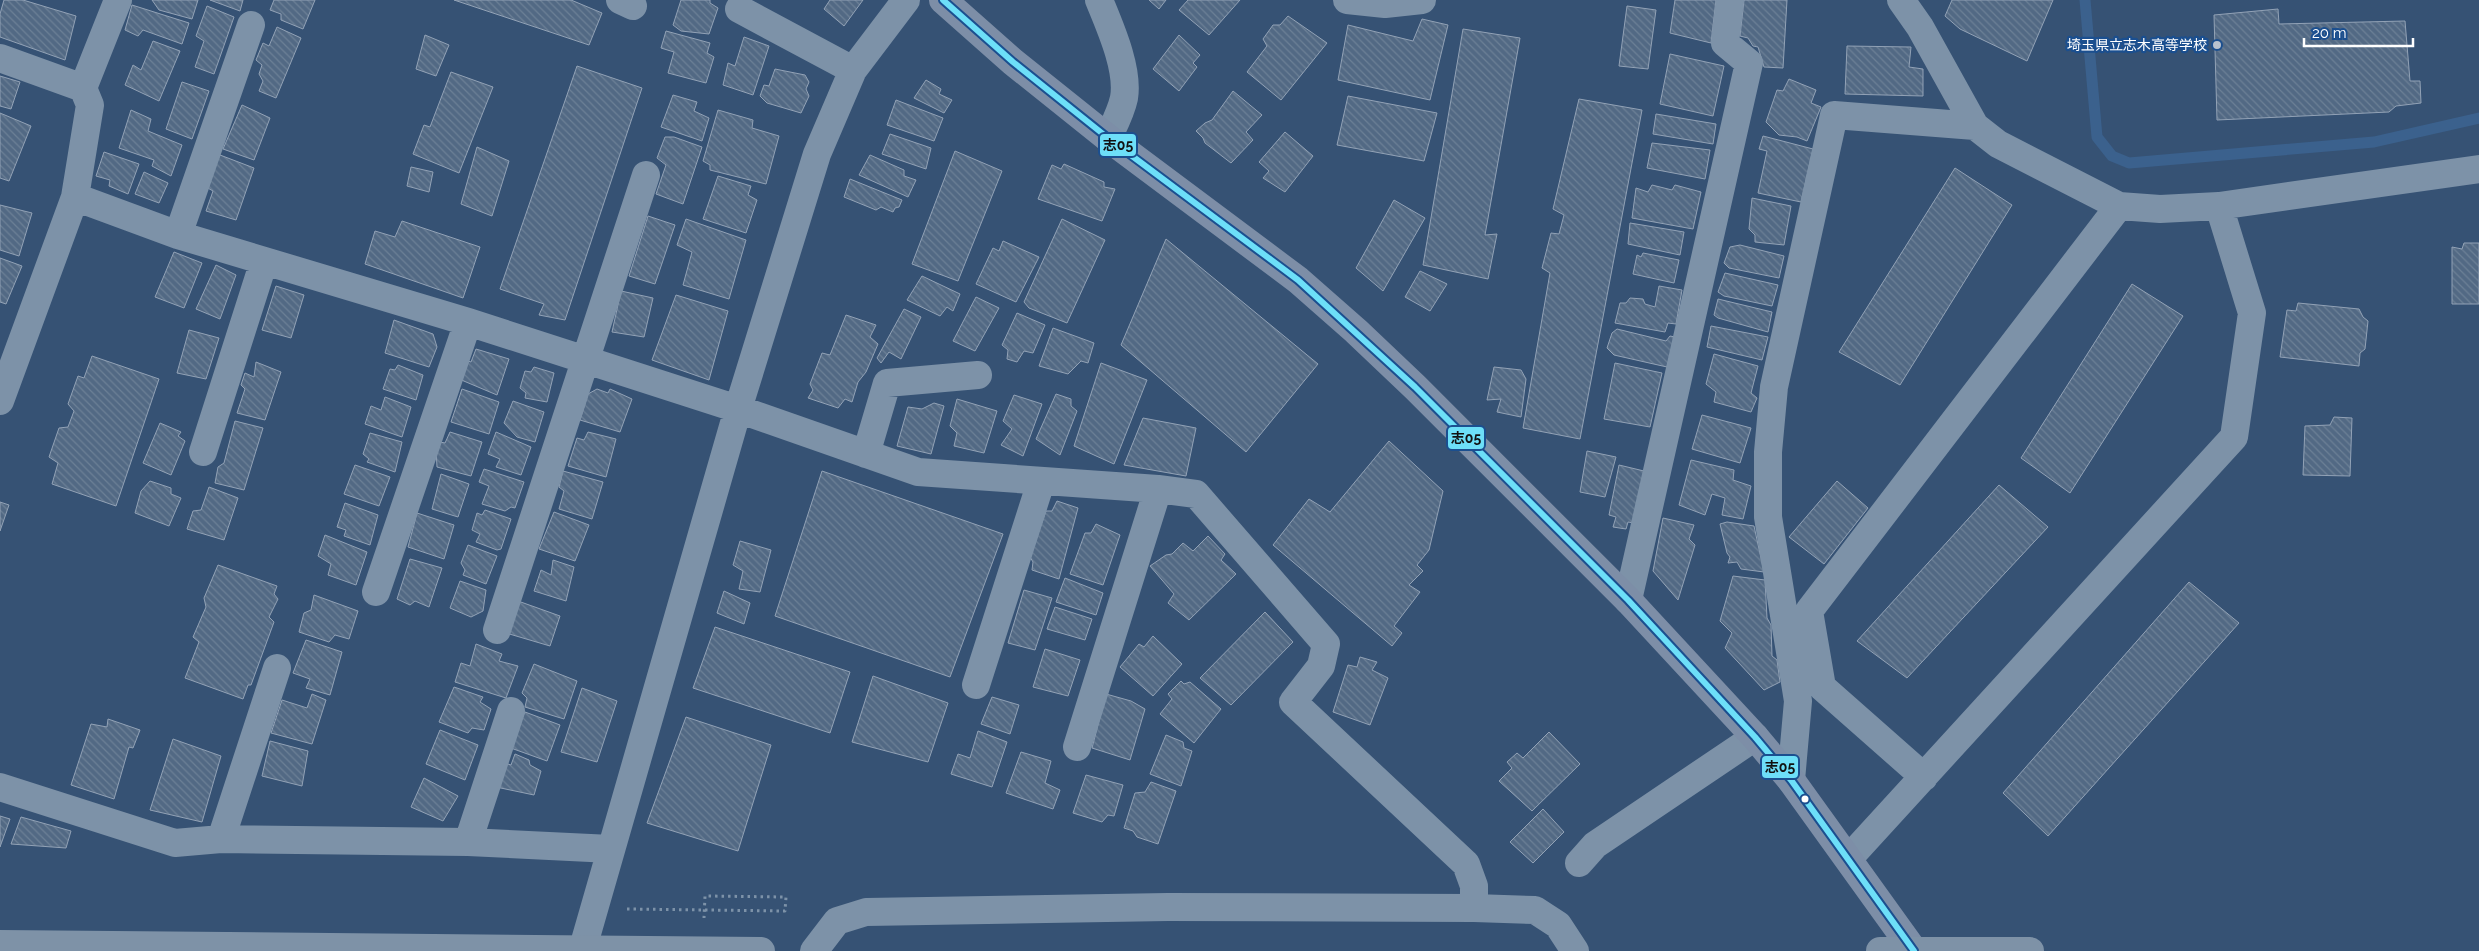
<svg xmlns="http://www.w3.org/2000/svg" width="2479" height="951" viewBox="0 0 2479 951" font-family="Raleway,'Noto Sans JP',sans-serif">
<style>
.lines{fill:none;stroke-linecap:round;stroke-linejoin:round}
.stream{stroke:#3b618d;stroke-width:11}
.building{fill:url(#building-back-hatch);stroke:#92a2b6}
.path{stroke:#7d92a8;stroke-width:3;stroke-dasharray:2.5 4;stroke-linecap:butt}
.minor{stroke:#7d92a8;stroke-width:28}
.major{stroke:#7d8ea7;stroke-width:28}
.highway{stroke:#7e92a7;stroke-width:28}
.bus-1-casing{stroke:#1b4f8f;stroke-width:10}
.bus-1{stroke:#6ddff8;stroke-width:6}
.poi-dot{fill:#b9c2ce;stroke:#1b4f8f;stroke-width:2}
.bus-dot{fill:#fff;stroke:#1b4f8f;stroke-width:2}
.labels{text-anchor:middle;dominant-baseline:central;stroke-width:4.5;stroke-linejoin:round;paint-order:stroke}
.poi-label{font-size:14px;fill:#fff;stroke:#1b4f8f;text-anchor:end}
.line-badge{stroke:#1b4f8f;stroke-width:2}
.pale-badge-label{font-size:14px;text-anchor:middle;font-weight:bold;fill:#111}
</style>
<defs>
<pattern id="building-back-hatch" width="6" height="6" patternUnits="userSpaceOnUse" patternTransform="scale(1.25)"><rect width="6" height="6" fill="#526984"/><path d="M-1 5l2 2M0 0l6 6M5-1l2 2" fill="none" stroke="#6c8096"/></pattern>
</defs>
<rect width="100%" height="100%" fill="#365274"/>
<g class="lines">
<path class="stream" d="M2085 0 2097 137 2112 156 2129 163 2374 142 2479 118"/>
</g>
<path class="building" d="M4 0H23L76 16 65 60 0 37V14Z
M152 0H198L192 19 159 10Z
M210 0H243L240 11Z
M274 0H315L303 29 281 20V14L270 10Z
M454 0H571L602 13 589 45Z
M681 0H710V3L718 8 709 34 681 31 673 25Z
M830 0H863L844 26 824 9Z
M1149 0H1166L1159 9Z
M1188 0H1240L1209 35 1179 10Z
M1675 0H1716L1711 43 1670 33Z
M1744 0H1787L1783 68 1764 67 1758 47 1753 46 1748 38 1740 36Z
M1952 0H2053L2027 61 1960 29 1945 16Z
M132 5 189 23 182 44 143 30 138 36 125 30Z
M207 6 234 17 214 74 195 67 204 41 196 36Z
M1627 6 1656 10 1648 69 1619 66Z
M2278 9 2279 24 2405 21 2410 81H2420L2421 103 2396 106 2389 112 2217 120 2214 15Z
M1288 16 1327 43 1281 100 1247 72 1267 46 1263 39 1273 25H1280Z
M1422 19 1448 25 1430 100 1338 80 1348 25 1413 41Z
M277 27 301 38 276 98 259 91 263 81 259 74 262 65 256 60 263 43 269 46Z
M1463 29 1520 38 1485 235 1497 234 1488 279 1423 265Z
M666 31 710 43 707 53 714 57 706 83 668 73 674 52 661 48Z
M425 35 449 45 436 76 416 69Z
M1179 35 1200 55 1193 63 1197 67 1179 91 1153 69Z
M744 37 769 46 753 95 723 85 728 63 735 66Z
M153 41 180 51 159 101 125 85 133 65 141 70Z
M1847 46 1911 47 1909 67 1923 69V96L1845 94Z
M1670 54 1724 66 1713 116 1660 104Z
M577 66 642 88 565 320 539 315 544 304 500 289Z
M775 69 805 75 809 82 806 89 809 96 801 113 767 103 760 96 764 85 769 86Z
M451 72 493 87 459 173 413 154 424 125 430 127Z
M0 76 20 82 11 109 0 106Z
M1789 79 1816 90 1811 103 1821 107 1807 141 1797 137 1779 135 1766 122 1777 90 1783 91Z
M926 80 941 89 939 94 952 100 944 113 914 98Z
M182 82 209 91 192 139 166 129Z
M1233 91 1262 115 1246 132 1253 140 1231 163 1205 143 1203 138 1196 131 1205 123 1212 120Z
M673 95 697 102 694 111 709 118 702 141 661 127Z
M1348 96 1437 113 1424 161 1337 145Z
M1579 99 1642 110 1580 439 1523 428 1550 273 1542 268 1551 233 1559 234 1564 215 1553 209Z
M896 100 943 118 934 141 887 125Z
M242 105 270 118 254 160 223 149Z
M131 110 151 119 148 131 182 145 171 176 152 166 154 160 119 148Z
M718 110 753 120 752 128 779 136 766 184 710 170V165L703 161Z
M0 113 31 126 9 181 0 178Z
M1656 114 1716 124 1713 144 1653 134Z
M1285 132 1313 156 1285 192 1263 178 1269 171 1259 162Z
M890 134 931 148 926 169 882 154Z
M1763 136 1813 149 1801 202 1758 193 1767 151 1759 149Z
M665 137H674L702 147 683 204 656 194 666 165 657 158Z
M1652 143 1710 150 1705 179 1647 168Z
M477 147 509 161 492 216 461 204Z
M955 151 1002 171 958 281 912 264Z
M104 152 139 164 128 194 109 186 110 180 96 176Z
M220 155 254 168 236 220 206 211 213 191 206 187Z
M870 155 904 170V176L916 180 908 197 859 175Z
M1064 164 1104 182V187L1115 189 1102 221 1038 199 1052 165 1061 169Z
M411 167 433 172 429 192 407 186Z
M1955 168 2012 205 1900 385 1839 352Z
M144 172 168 183 159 203 135 194Z
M718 176 751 186 748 195 757 200 746 233 703 219Z
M850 179 902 200 899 207 895 208 893 212 881 207 876 210 844 197Z
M1652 185 1672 190 1675 185 1701 192 1693 229 1632 218 1636 188 1648 192Z
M1752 198 1791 206 1784 245 1755 242V235L1749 229Z
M1394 200 1425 218 1383 291 1356 268Z
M0 205 32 213 19 256 0 250Z
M648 216 675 225 655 284 629 276Z
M686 219 746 240 729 299 683 285 692 252 677 245Z
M1062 219 1105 240 1067 323 1029 308 1024 302Z
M402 221 480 247 463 298 365 264 375 231 395 237Z
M1630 223 1684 232 1680 255 1628 244Z
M1166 239 1318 364 1246 452 1121 345Z
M1003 241 1039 257 1016 302 976 284 993 248 999 251Z
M2464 243H2479V304H2452V247L2462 249Z
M1740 245 1784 256 1779 278 1729 268 1724 263 1730 247Z
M174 252 202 263 184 308 155 297Z
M1643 253 1679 260 1674 283 1633 274 1637 255 1641 257Z
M0 258 22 266 6 304 0 302Z
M216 265 236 275 220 319 196 309Z
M1420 271 1447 284 1430 311 1405 297Z
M1725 273 1778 285 1772 306 1724 296 1718 292Z
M922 276 960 294 953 311 947 307 940 316 907 300Z
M2132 284 2183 316 2070 493 2021 458Z
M276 286 304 295 291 338 262 330Z
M1659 286 1682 290 1676 324 1668 323 1665 332 1615 323 1620 303H1626L1630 298 1643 299 1645 304 1655 307Z
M621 291 653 298 644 337 612 332Z
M676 295 728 311 709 380 652 360Z
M976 297 999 308 975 351 953 341Z
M1718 299 1772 312 1768 332 1718 318 1714 315Z
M2298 303 2359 309 2363 317 2368 321 2365 349 2360 353 2359 366 2280 357 2287 310 2296 311Z
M904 309 921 317 901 359 889 352 881 363 877 358Z
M1017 313 1045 325 1033 353 1024 351 1017 362 1007 359 1008 350 1002 345Z
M846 315 876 325 870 337 878 344 866 372 858 382 852 402 845 399 838 408 808 398 813 390 810 384 822 353 830 355Z
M394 320 433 334 437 347 429 367 385 353Z
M1711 326 1768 337 1762 360 1707 347Z
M1053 328 1094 343 1088 363 1081 361 1068 374 1039 366Z
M1617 329 1666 341 1670 336 1675 337 1667 367 1614 355 1607 348 1612 333Z
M189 330 219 338 206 379 177 373Z
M476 349 509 359 497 395 459 379 465 360 471 362Z
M1714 354 1758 366 1751 393 1757 398 1751 412 1714 402 1716 392 1706 384Z
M92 356 159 379 116 506 52 484 58 463 49 457 59 428 68 427 74 411 68 404 78 376 84 378Z
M256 362 281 372 265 420 237 413 245 389 241 385 245 373 254 377Z
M1101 363 1147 380 1114 464 1074 446Z
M1615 363 1662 373 1650 427 1604 419Z
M398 365 423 375 416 400 383 389 390 369 395 370Z
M534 367 554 373 547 402 525 398 526 393 520 388 525 371 531 372Z
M1494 367 1521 370 1526 379 1521 417 1497 412 1501 399 1487 400Z
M462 389 499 402 489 434 451 422Z
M597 389 608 393 610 389 632 399 620 432 580 420 588 394Z
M1056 394 1071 399V406L1077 411 1060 455 1036 439Z
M1014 395 1042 404 1023 456 1001 445 1012 429 1003 421Z
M385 397 411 407 402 437 365 424 371 406 381 410Z
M957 399 997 411 984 453 954 446 957 433 950 426Z
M513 401 544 412 535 442 517 437 504 423Z
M934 403 944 406 931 454 897 446 908 407 922 409Z
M1702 415 1751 428 1740 463 1692 449Z
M2334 417 2352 418 2350 476 2303 475 2305 426 2330 425Z
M1143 418 1196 428 1186 476 1124 465Z
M235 421 263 428 244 490 215 483 218 467 224 463Z
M160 423 181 432 178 436 185 441 171 475 143 463Z
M450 432 482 442 471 476 437 467 436 449 440 442 445 443Z
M496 432 531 447 521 475 496 467 500 459 488 454Z
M588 432 616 439 606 477 568 466 577 438 584 440Z
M370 433 402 442 395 472 367 462 369 459 363 454Z
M1389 441 1443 491 1429 550 1417 565 1423 571 1409 585 1420 592 1394 626 1402 633 1392 646 1273 545 1309 499 1330 512Z
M1587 451 1616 457 1605 497 1580 492Z
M1691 460 1734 470 1733 480 1751 486 1743 519 1722 515 1725 498 1712 494 1705 515 1679 505Z
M355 465 390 477 379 506 344 494Z
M1619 465 1644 471 1634 523 1628 522 1626 529 1613 527 1616 517 1609 515Z
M484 469 524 482 515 508 511 507 505 511 482 504 489 486 479 482Z
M563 471 603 482 592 519 559 509 564 491 559 487Z
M822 471 1003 534 950 677 775 616Z
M441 474 469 484 458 517 432 509Z
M150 481 171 488V494L181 498 169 526 135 513 141 491Z
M1837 481 1868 508 1824 564 1789 537Z
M1999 485 2048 527 1907 678 1857 641Z
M209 487 238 498 224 540 187 529 193 511 201 510Z
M1057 501 1078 508 1059 579 1032 570 1033 562 1030 557 1046 511H1052Z
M0 502 9 505 0 531Z
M345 503 378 515 370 545 344 536 346 530 337 527Z
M485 510 511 519 501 549 497 550 476 542 480 534 472 530 477 513 482 515Z
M554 512 589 525 575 561 539 549Z
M417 513 454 525 444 559 408 547Z
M1663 518 1694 525 1689 539 1695 545 1678 600 1653 571Z
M1727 522 1754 526 1764 572 1741 569 1737 562 1728 563 1730 557 1727 553 1720 524Z
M1096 524 1120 535 1103 585 1070 574 1085 533H1091Z
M325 535 367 552 356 585 328 575 331 564 318 556Z
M1208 536 1225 554 1221 560 1236 574 1189 620 1168 603 1174 594 1150 566 1166 555 1172 554 1183 543 1193 551Z
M740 541 771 550 760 592 739 589 743 571 733 565Z
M468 545 497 556 486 584 463 575 465 570 461 563Z
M410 559 442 568 429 607 415 601 410 605 397 599Z
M553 560 574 567 566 601 534 591 541 570 551 575Z
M218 565 277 586 274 594 278 599 269 617 274 622 251 685H248L243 699 185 678 199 642 193 637 206 607 204 598Z
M1733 576 1765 580 1767 618 1771 625 1772 656 1777 660 1780 682 1764 690 1725 648 1732 633 1720 621Z
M1065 578 1103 593 1096 615 1056 602Z
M460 581 486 590 483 611 471 617 450 608Z
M2189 582 2239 623 2048 836 2003 793Z
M1024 590 1052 598 1035 650 1008 643Z
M724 591 750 603 744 624 717 613Z
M314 595 358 611 349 639 335 635 329 642 299 632 304 613 311 610Z
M518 601 560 616 550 646 506 633Z
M1055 607 1092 619 1085 640 1047 629Z
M1265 612 1293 642 1231 705 1200 678Z
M715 627 850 672 830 733 693 688Z
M1153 636 1182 664 1153 696 1120 667 1139 644 1144 647Z
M306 640 342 652 330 695 306 688 310 679 293 673Z
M476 644 502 654 499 661 518 666 506 698 455 682 461 663 470 666Z
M1045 649 1080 660 1068 696 1033 687Z
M1360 657 1377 662 1372 670 1388 678 1370 725 1333 712 1348 665 1357 667Z
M534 664 577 681 564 719 525 707 527 698 522 693Z
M873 676 948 703 928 762 852 742Z
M1181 681 1184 684 1190 682 1221 709 1194 743 1160 714 1172 699 1168 694Z
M454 687 483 697 480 702 491 709 484 730 472 728 468 733 439 722Z
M582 688 617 701 597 762 561 752Z
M312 694 326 700 312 744 271 733 282 700 307 708Z
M1106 694 1131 701 1145 709 1130 760 1092 748Z
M992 697 1019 705 1010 734 981 724Z
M525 712 560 725 547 761 508 747Z
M686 717 771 745 738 851 647 823Z
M108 719 140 730 133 748 129 747 114 799 71 785 91 724 107 727Z
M440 730 478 745 465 780 426 764Z
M978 731 1007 742 992 787 951 774 958 754 970 758Z
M1549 732 1580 764 1532 811 1499 781 1512 768 1507 762 1517 753 1523 758Z
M1166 735 1183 742 1184 748 1192 751 1181 786 1150 774Z
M173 739 221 756 202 822 150 810Z
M270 741 308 751 302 786 262 776Z
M1021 752 1051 761 1045 783 1060 790 1053 809 1006 793Z
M515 754 529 760 530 765 541 771 534 795 496 787 505 763 511 765Z
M1086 775 1123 785 1114 816 1108 815 1102 822 1073 813Z
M424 778 458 796 443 821 411 807Z
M1151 782 1176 791 1158 844 1137 837 1133 831 1124 828 1135 793 1145 792Z
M1543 809 1564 832 1533 863 1510 842Z
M0 816 10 819 0 847Z
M21 817 71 831 66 848 11 844Z"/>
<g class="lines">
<path class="path" d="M627 909 785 911 786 897 705 896 704 918"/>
<path class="minor" d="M620 0 633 6
M1099 0C1110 27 1129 69 1124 98 1121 112 1114 125 1108 138
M1347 0 1385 4 1422 0
M1901 0 1920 27 1975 126 1998 144 2119 206 2160 209 2219 206 2479 169
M739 9 853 70
M0 58 83 88 90 105 75 197 0 401
M83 88 118 0
M75 197 178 235 468 322 738 409 918 472 1158 489 1196 494 1326 644 1321 666 1293 702 1466 864 1474 886V908
M178 235 251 25
M203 452 264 261
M866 454 887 383 978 375
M376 592 468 322
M1628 600 1749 63 1725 43 1730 0
M497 630 646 175
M976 685 1041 482
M1077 747 1158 489
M1924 777 1822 687 1809 611 2119 206
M1791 780 1798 701 1768 517V452L1774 387 1834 115 1975 126
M0 787 175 843 221 839 468 842 611 849
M221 839 277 668
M468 842 511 711
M1849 858 2234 437 2252 313 2219 206
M1579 863 1595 845 1755 737
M582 951 738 409 817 154 853 70 906 0
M814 951 837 921 866 912 1168 907 1474 908 1535 910 1558 925 1575 951"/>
<path class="major" d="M943 0 1013 62 1108 138 1298 280 1356 331 1415 387 1628 600 1755 737 1791 780 1914 951"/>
<path class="highway" d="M0 944 761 951
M1880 951H2030"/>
<defs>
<path id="bus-1" d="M943 0 1013 62 1108 138 1298 280 1415 387 1628 600 1755 737 1791 780 1914 951"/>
</defs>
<use href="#bus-1" class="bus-1-casing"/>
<use href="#bus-1" class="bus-1"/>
</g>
<circle class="poi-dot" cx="2217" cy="45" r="5"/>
<circle class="bus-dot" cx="1805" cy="799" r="4.5"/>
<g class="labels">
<g class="poi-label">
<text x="2207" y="45">埼玉県立志木高等学校</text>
</g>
</g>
<g class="line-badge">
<rect x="1099" y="133" width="38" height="24" rx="5" fill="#6ddff8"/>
<rect x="1447" y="426" width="38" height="24" rx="5" fill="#6ddff8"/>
<rect x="1761" y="755" width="38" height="24" rx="5" fill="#6ddff8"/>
</g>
<g class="pale-badge-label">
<text x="1118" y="150">志05</text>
<text x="1466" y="443">志05</text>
<text x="1780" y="772">志05</text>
</g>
<path d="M2304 38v8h109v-8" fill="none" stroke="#ffffff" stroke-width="2.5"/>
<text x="2312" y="38" font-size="15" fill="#ffffff" stroke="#1b4f8f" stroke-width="4" paint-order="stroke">20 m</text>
</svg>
